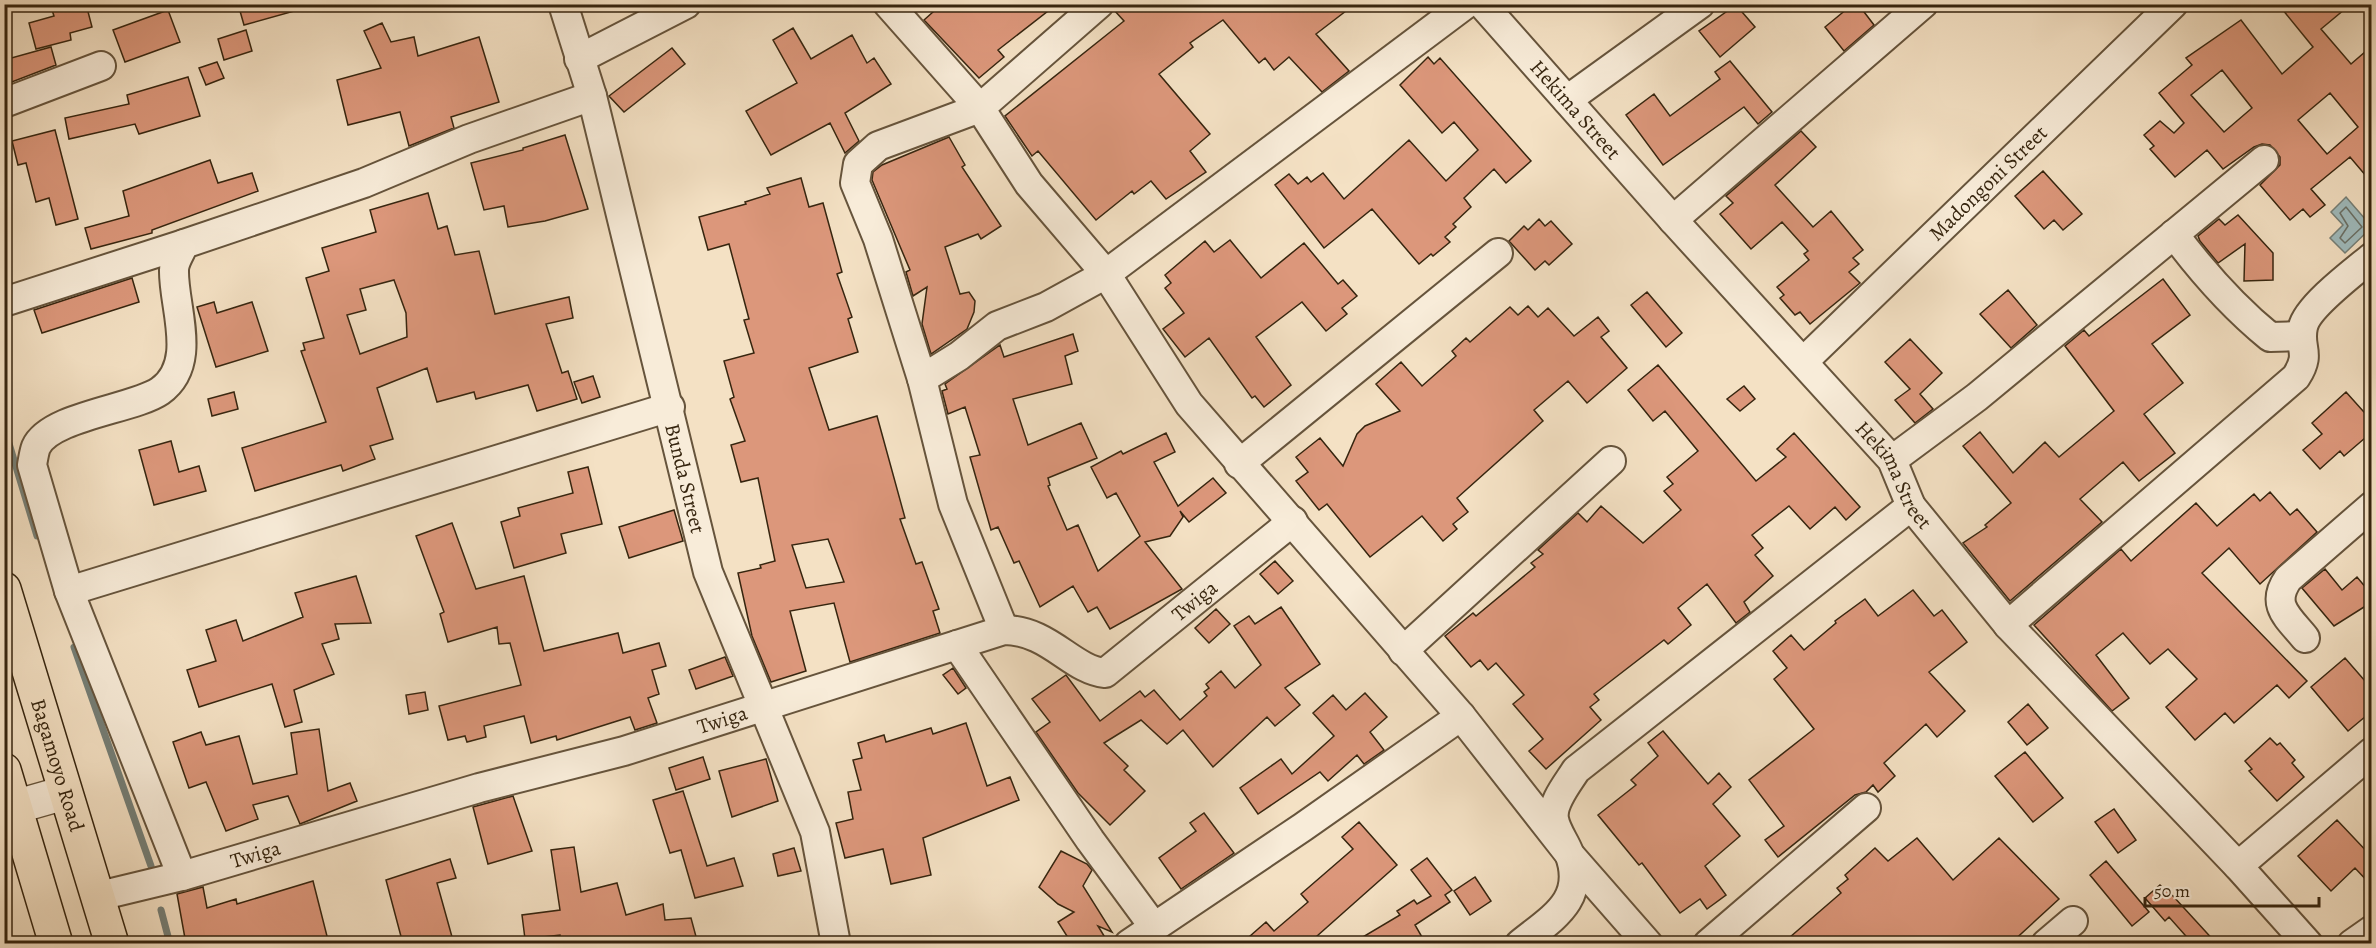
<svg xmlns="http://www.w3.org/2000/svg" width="2376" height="948" viewBox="0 0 2376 948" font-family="Alegreya,serif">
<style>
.water{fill:#9fbbbd;stroke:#757f77;stroke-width:1.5}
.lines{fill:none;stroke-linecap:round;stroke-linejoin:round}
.shore{stroke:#6a7066;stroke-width:1.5}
.stream{stroke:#757f77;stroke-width:7}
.building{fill:#dc977b;stroke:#36250f;stroke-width:1.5;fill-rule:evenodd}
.minor-casing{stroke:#66543c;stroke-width:32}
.tertiary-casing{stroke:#66543c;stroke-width:36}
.trunk-casing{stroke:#36250f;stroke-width:36}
.minor{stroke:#f8ecd9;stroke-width:28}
.tertiary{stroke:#f8ecd9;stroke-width:33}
.trunk{stroke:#f4e1c4;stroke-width:33}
.labels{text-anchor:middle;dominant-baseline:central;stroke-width:5;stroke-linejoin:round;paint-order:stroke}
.street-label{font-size:21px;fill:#36250f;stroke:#f8ecd9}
</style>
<rect width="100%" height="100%" fill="#f4e1c4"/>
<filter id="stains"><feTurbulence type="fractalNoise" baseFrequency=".00333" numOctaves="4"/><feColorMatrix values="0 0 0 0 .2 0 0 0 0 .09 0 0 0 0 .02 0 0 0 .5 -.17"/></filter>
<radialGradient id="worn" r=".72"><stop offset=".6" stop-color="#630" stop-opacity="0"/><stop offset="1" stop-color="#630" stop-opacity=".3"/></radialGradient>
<path class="water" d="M2346 197 2372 227 2345 253 2330 238 2343 225 2331 212Z"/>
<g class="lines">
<path class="shore" d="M2346 207 2362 227 2345 243 2340 238 2348 226 2340 213Z"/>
<path class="stream" d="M4 427 37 536
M74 647 151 866
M161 910 170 944"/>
</g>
<path class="building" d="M50 4H86L92 27 70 33 71 40 36 49 29 23 54 16Z
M238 4H298V10L244 25Z
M942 4H1057L998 50 1004 57 979 78 924 20Z
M1115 4H1168L1173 11 1181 4H1355L1316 34 1349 71 1322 92 1289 57 1274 70 1265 58 1259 63 1223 20 1190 43 1193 47 1159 74 1210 134 1190 151 1206 172 1166 199 1151 181 1134 194 1132 191 1096 220 1038 151 1032 156 1005 116 1124 21 1114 10Z
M1853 4H1858L1874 25 1844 51 1825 27Z
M2278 4H2351L2321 29 2351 64 2372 46V183L2350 157 2311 189 2325 205 2310 217 2303 209 2290 220 2260 185 2280 165V157L2270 145 2262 144 2254 147 2223 169 2207 150 2175 177 2150 149 2154 146 2144 135 2160 121 2174 133 2184 123 2159 93 2192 65 2186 58 2241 20 2282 74 2313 47ZM2222 70 2252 108 2224 132 2191 95ZM2330 93 2358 127 2327 154 2298 120Z
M1736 5 1755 27 1720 57 1699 31Z
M168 10 180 42 125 62 113 30Z
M382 23 391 42 414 37 418 56 479 37 499 102 451 117 454 128 409 146 400 112 348 125 337 80 381 68 364 31Z
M793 28 811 59 852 35 867 63 874 58 891 84 845 113 859 141 845 153 830 123 771 155 746 111 797 83 773 40Z
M246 30 252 51 224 60 218 39Z
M51 47 56 65 4 85V60Z
M672 48 685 64 624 112 609 96Z
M1428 57 1434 64 1440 58 1531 161 1506 183 1494 169 1464 198 1471 207 1453 224 1456 227 1445 237 1450 242 1433 256 1431 254 1419 264 1372 209 1324 248 1275 185 1289 174 1298 184 1307 177 1311 182 1323 173 1344 199 1409 140 1446 181 1478 150 1454 122 1442 133 1400 85Z
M1730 61 1772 112 1758 124 1744 107 1663 165 1626 115 1654 94 1670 116 1720 79 1715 72Z
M217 62 224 78 206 85 199 68Z
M188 77 200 116 139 134 135 124 69 139 65 118 129 104 127 95Z
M55 130 78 219 56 225 49 198 36 202 26 163 18 165 12 141Z
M1801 131 1816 147 1775 185 1813 227 1831 211 1863 250 1853 258 1859 264 1849 272 1860 283 1810 324 1800 312 1795 315 1780 298 1784 295 1777 287 1809 260 1804 254 1808 251 1782 222 1751 249 1720 214 1733 203 1726 196Z
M565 135 588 209 545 221 508 227 504 206 484 210 471 163 523 150V148Z
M949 137 965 165 962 167 1001 226 981 239 978 234 945 247 960 294 969 292 975 301 974 312 967 329 931 354 922 324 927 287 913 296 906 272 910 270 872 180 873 172 882 165Z
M210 160 218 183 252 173 258 191 152 230V233L91 249 85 228 129 216 123 191Z
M2043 171 2082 214 2063 230 2054 220 2044 229 2015 196Z
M801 178 809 207 823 203 842 272 837 274 852 317 848 319 858 352 809 368 829 430 877 416 905 518 900 519 916 564 922 562 939 609 933 611 940 633 850 662 834 603 790 611 806 671 771 682 752 636 738 573 761 568 760 565 775 561 758 478 741 482 731 445 745 441 730 399 734 397 724 361 754 353 744 320 749 319 729 244 708 250 699 217 746 204 745 202 770 194 767 188ZM828 539 844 582 806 588 792 545Z
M428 193 438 229 447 226 455 255 479 251 495 314 569 297 573 318 546 324 562 373 568 371 577 399 537 411 528 385 476 399 474 392 437 402 427 368 377 388 393 439 370 446 375 459 343 471 341 465 255 491 242 448 326 422 301 351 305 350 303 343 324 338 306 278 329 271 322 248 376 232 370 210ZM394 280 406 313 407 337 360 354 347 315 366 310 360 289Z
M2238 215 2273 253V280L2244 281 2245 244 2218 263 2200 241 2198 236 2219 219 2225 225Z
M1539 219 1545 226 1551 221 1572 244 1549 265 1545 261 1535 270 1509 241 1524 226 1528 230Z
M1230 240 1261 278 1304 243 1338 284 1343 280 1357 296 1342 308 1347 314 1326 331 1302 302 1256 337 1291 385 1264 407 1255 396 1252 398 1209 338 1185 357 1163 329 1184 313 1165 288 1171 283 1165 275 1205 241 1214 252Z
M132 278 139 302 42 333 34 310Z
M2163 279 2190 315 2152 344 2183 383 2144 414 2175 453 2139 481 2123 462 2080 499 2102 522 2010 601 1963 543 1987 527 1985 525 2011 503 1963 446 1980 432 2013 473 2045 442 2059 457 2114 411 2065 346 2084 330 2089 336Z
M2008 290 2037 325 2011 348 1980 314Z
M1647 292 1682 333 1666 347 1631 305Z
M214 302 217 313 252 302 268 351 216 367 197 307Z
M1528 306 1538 317 1548 308 1574 336 1598 317 1609 331 1601 337 1627 368 1587 403 1568 381 1534 410 1543 421 1457 498 1468 512 1453 524 1457 529 1443 541 1422 516 1370 557 1327 504 1319 510 1296 481 1308 472 1296 457 1320 438 1343 466 1357 434 1365 426 1400 411 1376 384 1401 362 1422 386 1456 356 1452 351 1466 338 1470 342 1510 307 1518 315Z
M1073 334 1078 351 1065 356 1072 384 1013 399 1028 445 1081 423 1097 458 1048 478 1050 485 1048 486 1067 530 1078 525 1098 571 1140 536 1116 493 1107 498 1091 467 1121 451 1123 454 1166 433 1175 452 1154 462 1178 506 1213 478 1226 493 1189 522 1180 511 1183 517 1170 536 1145 542 1182 589 1110 629 1097 607 1088 612 1073 586 1040 607 1019 561 1014 563 998 527 991 530 970 457 980 455 965 407 948 414 942 391 947 389 945 384 1000 345 1004 357Z
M1910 339 1942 373 1920 394 1933 409 1915 423 1895 400 1910 389 1885 362Z
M1658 365 1756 481 1786 457 1777 449 1794 433 1860 507 1846 520 1835 507 1810 529 1789 506 1752 535 1763 548 1755 555 1773 576 1744 602 1750 612 1736 623 1707 584 1678 608 1691 625 1668 644 1664 640 1594 694 1599 700 1590 707 1601 720 1546 769 1529 751 1543 739 1513 704 1524 695 1496 663 1488 670 1480 660 1471 667 1445 636 1473 613 1476 616 1535 567 1531 563 1543 554 1538 550 1578 513 1587 522 1601 506 1643 543 1681 510 1664 491 1673 484 1667 477 1698 451 1665 411 1653 421 1628 390Z
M593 376 600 397 582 403 574 382Z
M1744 386 1755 399 1740 411 1727 399Z
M234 392 238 409 212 416 208 399Z
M2346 392 2372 421V432L2344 456 2340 451 2320 469 2303 450 2322 434 2312 423Z
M171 441 179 472 199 466 206 491 154 505 139 450Z
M588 467 602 524 561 534 566 553 514 568 501 522 520 516 518 508 573 493 568 472Z
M2270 492 2290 515 2297 509 2317 532 2260 584 2229 548 2202 573 2307 681 2289 698 2277 685 2234 723 2225 713 2195 740 2166 707 2197 679 2168 649 2150 664 2123 633 2096 655 2129 698 2112 711 2034 625 2121 549 2131 561 2196 503 2217 526 2254 494 2260 501Z
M674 510 683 541 629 558 619 527Z
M452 523 476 589 524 576 544 651 618 633 623 653 659 643 666 666 652 670 659 694 648 698 657 723 635 730 630 717 557 740 556 736 531 743 524 716 484 726 486 737 467 742 465 736 448 740 439 706 521 685 510 643 499 644 497 627 448 642 440 614 444 612 416 536Z
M1275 561 1293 581 1278 594 1260 574Z
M2325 569 2342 590 2357 577 2372 595V602L2334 626 2302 588Z
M356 576 371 623 335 624 339 639 322 644 334 674 294 690 302 722 285 727 272 684 199 707 187 670 216 661 206 630 236 620 243 641 303 617 295 593Z
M1913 590 1934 616 1942 610 1967 642 1929 672 1965 711 1937 737 1926 724 1884 763 1895 776 1878 792 1873 785 1866 792 1855 795 1778 857 1765 840 1784 826 1749 780 1814 729 1774 679 1787 668 1773 651 1791 635 1804 650 1836 623 1835 621 1865 599 1878 616Z
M1281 607 1320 664 1285 688 1300 705 1275 726 1267 717 1213 767 1183 730 1167 744 1141 720 1104 743 1128 766 1124 770 1145 791 1110 825 1078 793 1036 732 1050 722 1032 699 1066 675 1100 721 1140 691 1145 697 1154 690 1180 720 1207 696 1204 692 1209 688 1206 684 1221 671 1235 688 1261 665 1234 626 1249 616 1255 624Z
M1216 609 1230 624 1209 643 1195 628Z
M725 657 733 676 696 689 689 670Z
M2345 658 2372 689V711L2348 731 2311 687Z
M953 668 966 688 958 694 943 675Z
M425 692 428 710 409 714 406 695Z
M1365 693 1387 717 1370 732 1384 750 1364 764 1357 755 1328 781 1320 772 1258 814 1240 788 1281 759 1292 774 1334 736 1313 713 1333 695 1346 710Z
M2028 704 2048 728 2027 745 2008 722Z
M966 723 987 786 1010 777 1019 800 923 838 931 875 891 884 883 849 845 858 836 823 853 819 848 792 861 790 853 760 862 758 858 743 884 735 886 742 931 728 933 734Z
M319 729 328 791 350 783 357 801 300 824 288 796 253 805 258 819 226 831 206 782 189 788 173 742 201 732 206 745 239 736 253 784 297 774 291 733Z
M1663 731 1708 784 1719 773 1731 787 1713 804 1740 836 1705 866 1726 895 1707 909 1700 899 1680 913 1642 863 1639 865 1598 815 1636 785 1631 780 1658 756 1648 743Z
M2270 738 2277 745 2280 743 2295 760 2292 763 2304 777 2277 801 2249 771 2252 769 2245 761Z
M2025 752 2063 798 2033 822 1995 776Z
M703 757 710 779 676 790 669 768Z
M766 759 778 801 732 817 719 771Z
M683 791 707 866 734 858 743 886 695 898 681 850 670 853 653 800Z
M513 796 532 851 488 864 473 807Z
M2114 809 2136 840 2118 853 2095 822Z
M1204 813 1234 853 1181 889 1159 858 1196 831 1190 823Z
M2337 820 2372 857V886L2355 868 2331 891 2298 856Z
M1359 822 1397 865 1308 944H1241L1266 922 1274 931 1308 902 1301 894 1353 849 1342 837Z
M1917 838 1953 880 1999 838 2059 899 2010 944H1782L1841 893 1837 888 1848 879 1845 875 1875 848 1888 861Z
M574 847 581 892 617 883 626 915 663 904 665 920 691 918 698 944H561L560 935 525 939 522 915 560 910 551 850Z
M794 848 801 871 778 876 773 854Z
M1061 851 1087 864 1092 870 1083 886 1112 932 1098 926 1109 944H1072L1058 922 1074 912 1058 904 1039 887Z
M1427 858 1452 890 1445 895 1450 902 1415 925 1426 944H1351L1400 915 1397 911 1414 900 1417 904 1431 896 1411 870Z
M450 859 456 878 437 883 454 944H403L386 880Z
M2106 861 2149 912 2132 926 2090 875Z
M1475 877 1491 901 1470 915 1454 891Z
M313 881 329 944H186L177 894 203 887 207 908 236 899 237 904Z
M2160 885 2173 896 2217 944H2193L2169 917 2165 921 2145 898Z"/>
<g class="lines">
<defs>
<g id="minor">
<path id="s1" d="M563 4 592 96 708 572 815 832 836 944"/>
<path d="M888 4 980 108 1029 184 1106 274 1189 404 1461 716 1570 855 1648 944"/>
<path id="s2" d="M1482 4 1673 220 1892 460 1911 506 2008 625 2238 866 2308 944"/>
<path d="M579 59 686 4"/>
<path d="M1567 100 1700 4"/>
<path d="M4 103 101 66"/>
<path d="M1673 220 1923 4"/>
<path d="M2174 234C2203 273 2232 306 2270 337L2302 336"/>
<path d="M4 302 184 244"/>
<path id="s3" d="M1804 361 2173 4"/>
<path d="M922 379 959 356 997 326 1046 307 1106 274 1466 4"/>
<path d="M1892 460 1977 397 2264 160"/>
<path d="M1239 464 1498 253"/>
<path d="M69 591 670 407"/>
<path d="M2008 625 2296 377C2312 352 2298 349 2303 327 2307 307 2355 271 2372 257"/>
<path d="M1004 630 953 504 922 379 878 239 855 183 858 164 878 146 980 108 1099 4"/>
<path d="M2305 638C2288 617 2270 605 2288 579L2372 506"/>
<path d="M957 645 1090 840 1154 927"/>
<path d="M1403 651 1611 461"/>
<path d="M2238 866 2372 752"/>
<path d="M182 876 69 591 32 465C33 460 34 452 36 447 50 416 134 409 160 391 199 363 173 307 174 270 174 261 181 252 184 244L364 183 469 139 592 96"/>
<path id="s4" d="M99 896 182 876 479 788 624 751 1004 630C1049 630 1072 670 1105 673L1293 521"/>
<path d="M1129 944 1303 827 1461 716"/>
<path d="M1520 944C1552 918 1587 900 1569 853 1565 842 1556 831 1554 819 1551 803 1568 783 1576 770L1911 506"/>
<path d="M1708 944 1866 808"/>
<path d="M2046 944 2073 921"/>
<path d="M2352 944 2372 930"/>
</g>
<path id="tertiary" d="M4 810 64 793"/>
<g id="trunk">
<path id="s5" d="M4 589 112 944"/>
<path d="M4 770 56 944"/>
</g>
</defs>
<use href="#minor" class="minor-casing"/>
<use href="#tertiary" class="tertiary-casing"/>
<use href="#trunk" class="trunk-casing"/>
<use href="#minor" class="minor"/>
<use href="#tertiary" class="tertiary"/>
<use href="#trunk" class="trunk"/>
</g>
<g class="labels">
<g class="street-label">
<text stroke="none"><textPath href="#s2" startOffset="141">Hekima Street</textPath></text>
<text stroke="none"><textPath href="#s3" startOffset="256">Madongoni Street</textPath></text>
<text stroke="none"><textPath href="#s2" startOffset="627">Hekima Street</textPath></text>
<text stroke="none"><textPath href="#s1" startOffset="490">Bunda Street</textPath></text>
<text stroke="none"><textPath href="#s4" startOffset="1170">Twiga</textPath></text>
<text stroke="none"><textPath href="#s4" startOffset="648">Twiga</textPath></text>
<text stroke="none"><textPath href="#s5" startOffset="184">Bagamoyo Road</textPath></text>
<text stroke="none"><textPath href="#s4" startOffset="162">Twiga</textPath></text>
</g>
</g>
<rect width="2376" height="948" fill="none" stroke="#f4e1c4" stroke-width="24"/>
<rect x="6" y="6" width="2364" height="936" fill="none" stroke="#36250f" stroke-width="3"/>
<rect x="12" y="12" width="2352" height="924" fill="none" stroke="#36250f" stroke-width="1.5"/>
<path d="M2145 897v9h174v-9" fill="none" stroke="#36250f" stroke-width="3"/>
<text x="2154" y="897" font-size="18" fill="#36250f" stroke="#f8ecd9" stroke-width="4.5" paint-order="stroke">50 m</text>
<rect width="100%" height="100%" filter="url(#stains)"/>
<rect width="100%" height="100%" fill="url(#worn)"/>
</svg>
